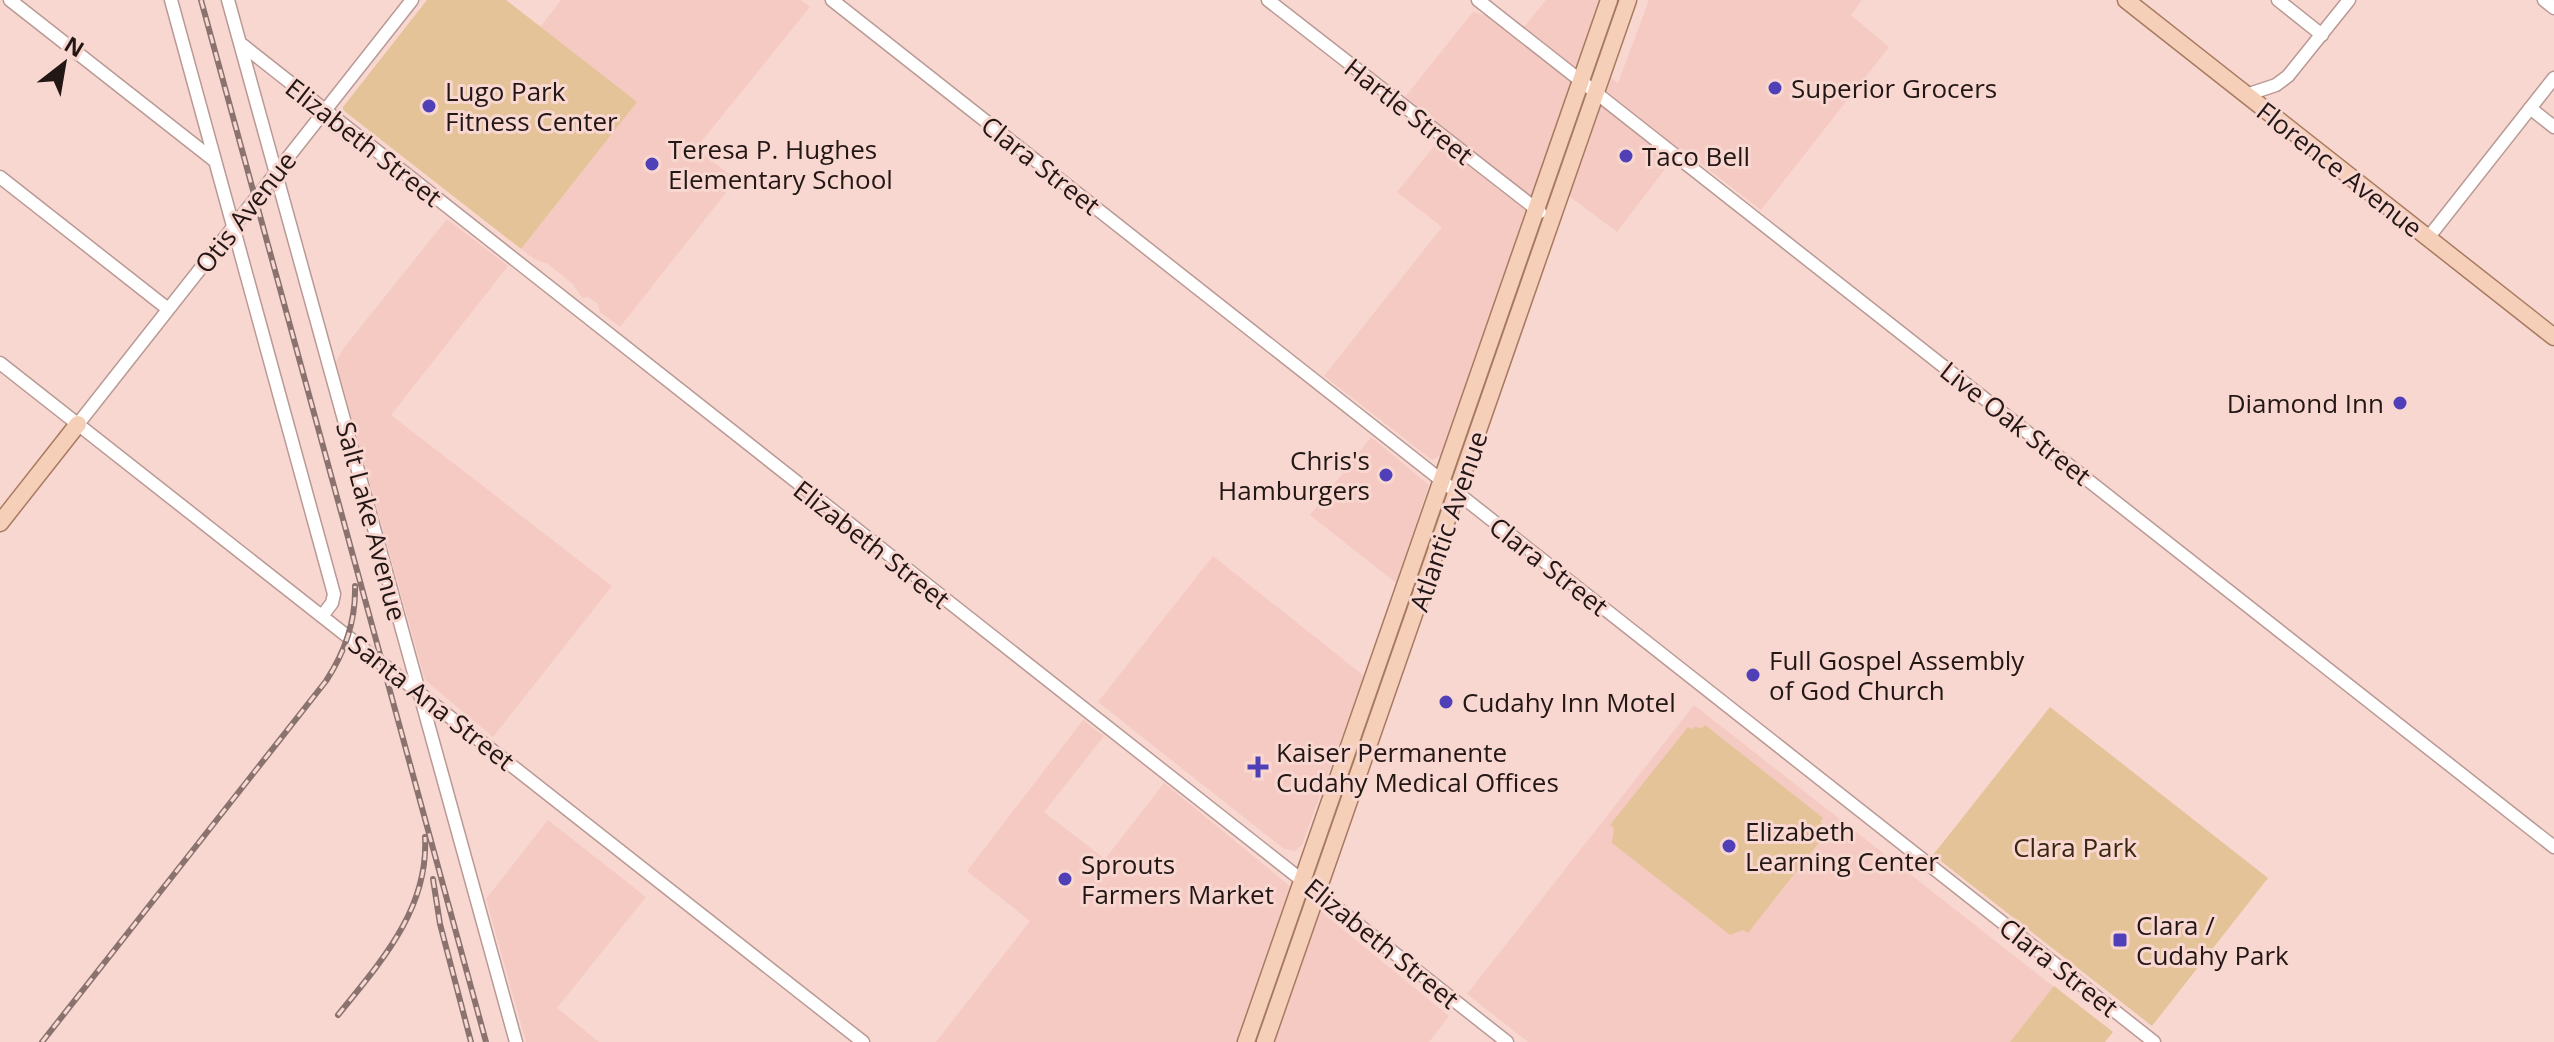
<svg xmlns="http://www.w3.org/2000/svg" width="2554" height="1042" viewBox="0 0 2554 1042" font-family="'Open Sans',sans-serif">
<style>
.built{fill:#f4cac2}
.green{fill:#e5c398}
.lines{fill:none;stroke-linecap:round;stroke-linejoin:round}
.minor-casing{stroke:#b99994;stroke-width:15}
.major-casing{stroke:#a77a60;stroke-width:19}
.minor{stroke:#fff;stroke-width:12}
.major{stroke:#f5cfb8;stroke-width:16}
.rail-casing{stroke:#8a736f;stroke-width:6}
.rail{stroke:#f9d7d1;stroke-width:3;stroke-dasharray:9;stroke-linecap:butt}
.poi-dot{fill:#5040b7;stroke:#f9d7d1;stroke-width:3}
.labels{text-anchor:middle;dominant-baseline:central;stroke-width:6;stroke-linejoin:round;paint-order:stroke}
.poi-label{font-size:26px;fill:#231715;stroke:#f9d7d1;text-anchor:start}
.street-label{font-size:26px;fill:#231715;stroke:#f9d7d1}
.park-label{font-size:26px;fill:#38270e;stroke:#f9d7d1}
</style>
<rect width="100%" height="100%" fill="#f9d7d1"/>
<path class="built" d="M561 0H801L810 7 696 148 736 180 620 327 600 312 598 304 588 297 582 298 573 284 548 264 534 259 521 249 636 103 540 27Z
M1546 0H1602L1580 56 1618 83 1649 0H1862L1851 15 1889 47 1761 210 1681 148 1617 232 1540 174 1441 455 1432 460 1324 376 1442 227 1397 192 1447 130 1405 97 1473 12 1525 26Z
M447 219 508 266 391 415 612 586 493 737 425 680 336 362 343 349Z
M1371 437 1429 485 1396 583 1310 515Z
M1213 556 1364 676 1302 845 1295 851 1284 849 1098 702Z
M1694 705 2054 987 2010 1042H1528L1467 994Z
M1083 720 1104 736 1044 812 1105 859 1164 783 1449 1016 1429 1042H936L1030 921 967 871Z
M548 820 646 897 557 1008 599 1042H526L486 899Z"/>
<path class="green" d="M427 0H506L637 102 521 249 343 110V107Z
M2050 707 2268 878 2152 1026 1933 855Z
M1705 725 1823 818 1820 822 1826 827 1825 835 1748 933 1743 930 1730 935 1612 843 1614 828 1610 825 1688 727 1692 730 1694 727 1702 728Z
M2054 986 2113 1032 2105 1042H2010Z"/>
<g class="lines">
<defs>
<path id="minor" d="M10 0 215 161
M171 0 334 594 332 603 322 616
M228 0 516 1042
M832 0 2154 1042
M1268 0 1540 212
M1478 0 2554 847
M2278 0 2322 35
M2544 0 2554 8
M240 43 1507 1042
M2246 95 2276 85 2288 76 2349 0
M2530 108 2554 127
M0 177 168 309
M2428 238 2554 78
M0 363 863 1042
M78 424 412 0"/>
<path id="major" d="M2126 0 2554 337
M0 523 78 424
M1246 1042 1609 0
M1265 1042 1628 0"/>
</defs>
<use href="#minor" class="minor-casing"/>
<use href="#major" class="major-casing"/>
<use href="#minor" class="minor"/>
<use href="#major" class="major"/>
<defs>
<path id="rail" d="M201 0 486 1042
M433 879 440 924 471 1042
M338 1015C380 963 429 909 425 837
M42 1042 326 681C345 652 356 621 355 586"/>
</defs>
<use href="#rail" class="rail-casing"/>
<use href="#rail" class="rail"/>
</g>
<g class="poi-dot">
<circle cx="1775" cy="88" r="8"/>
<circle cx="429" cy="106" r="8"/>
<circle cx="1626" cy="156" r="8"/>
<circle cx="652" cy="164" r="8"/>
<circle cx="2400" cy="403" r="8"/>
<circle cx="1386" cy="475" r="8"/>
<circle cx="1753" cy="675" r="8"/>
<circle cx="1446" cy="702" r="8"/>
<path d="M1254 755h8v8h8v8h-8v8h-8v-8h-8v-8h8z"/>
<circle cx="1729" cy="846" r="8"/>
<circle cx="1065" cy="879" r="8"/>
<rect x="2112" y="932" width="16" height="16" rx="4"/>
</g>
<g class="labels">
<g class="poi-label">
<text x="1791" y="88">Superior Grocers</text>
<text x="445" y="91">Lugo Park<tspan x="445" dy="30">Fitness Center</tspan></text>
<text x="668" y="149">Teresa P. Hughes<tspan x="668" dy="30">Elementary School</tspan></text>
<text x="1642" y="156">Taco Bell</text>
<text x="2384" y="403" text-anchor="end">Diamond Inn</text>
<text x="1370" y="460" text-anchor="end">Chris's<tspan x="1370" dy="30">Hamburgers</tspan></text>
<text x="1769" y="660">Full Gospel Assembly<tspan x="1769" dy="30">of God Church</tspan></text>
<text x="1462" y="702">Cudahy Inn Motel</text>
<text x="1276" y="752">Kaiser Permanente<tspan x="1276" dy="30">Cudahy Medical Offices</tspan></text>
<text x="1745" y="831">Elizabeth<tspan x="1745" dy="30">Learning Center</tspan></text>
<text x="1081" y="864">Sprouts<tspan x="1081" dy="30">Farmers Market</tspan></text>
<text x="2136" y="925">Clara /<tspan x="2136" dy="30">Cudahy Park</tspan></text>
</g>
<g class="street-label">
<text transform="translate(1409 111) rotate(38)">Hartle Street</text>
<text transform="translate(364 142) rotate(38)">Elizabeth Street</text>
<text transform="translate(1041 165) rotate(38)">Clara Street</text>
<text transform="translate(2340 169) rotate(38)">Florence Avenue</text>
<text transform="translate(245 212) rotate(-52)">Otis Avenue</text>
<text transform="translate(2016 423) rotate(38)">Live Oak Street</text>
<text transform="translate(372 521) rotate(75)">Salt Lake Avenue</text>
<text transform="translate(1448 521) rotate(-71)">Atlantic Avenue</text>
<text transform="translate(872 544) rotate(38)">Elizabeth Street</text>
<text transform="translate(1549 566) rotate(38)">Clara Street</text>
<text transform="translate(432 702) rotate(38)">Santa Ana Street</text>
<text transform="translate(1382 943) rotate(39)">Elizabeth Street</text>
<text transform="translate(2059 967) rotate(38)">Clara Street</text>
</g>
<g class="park-label">
<text x="2075" y="847">Clara Park</text>
</g>
</g>
<g transform="translate(64 64) rotate(31)" stroke="#f9d7d1" stroke-width="6" paint-order="stroke">
<path d="M0-6L14 30L0 20L-14 30Z" fill="#231715"/>
<text y="-12" font-size="22" font-weight="bold" text-anchor="middle" fill="#231715">N</text>
</g>
</svg>
